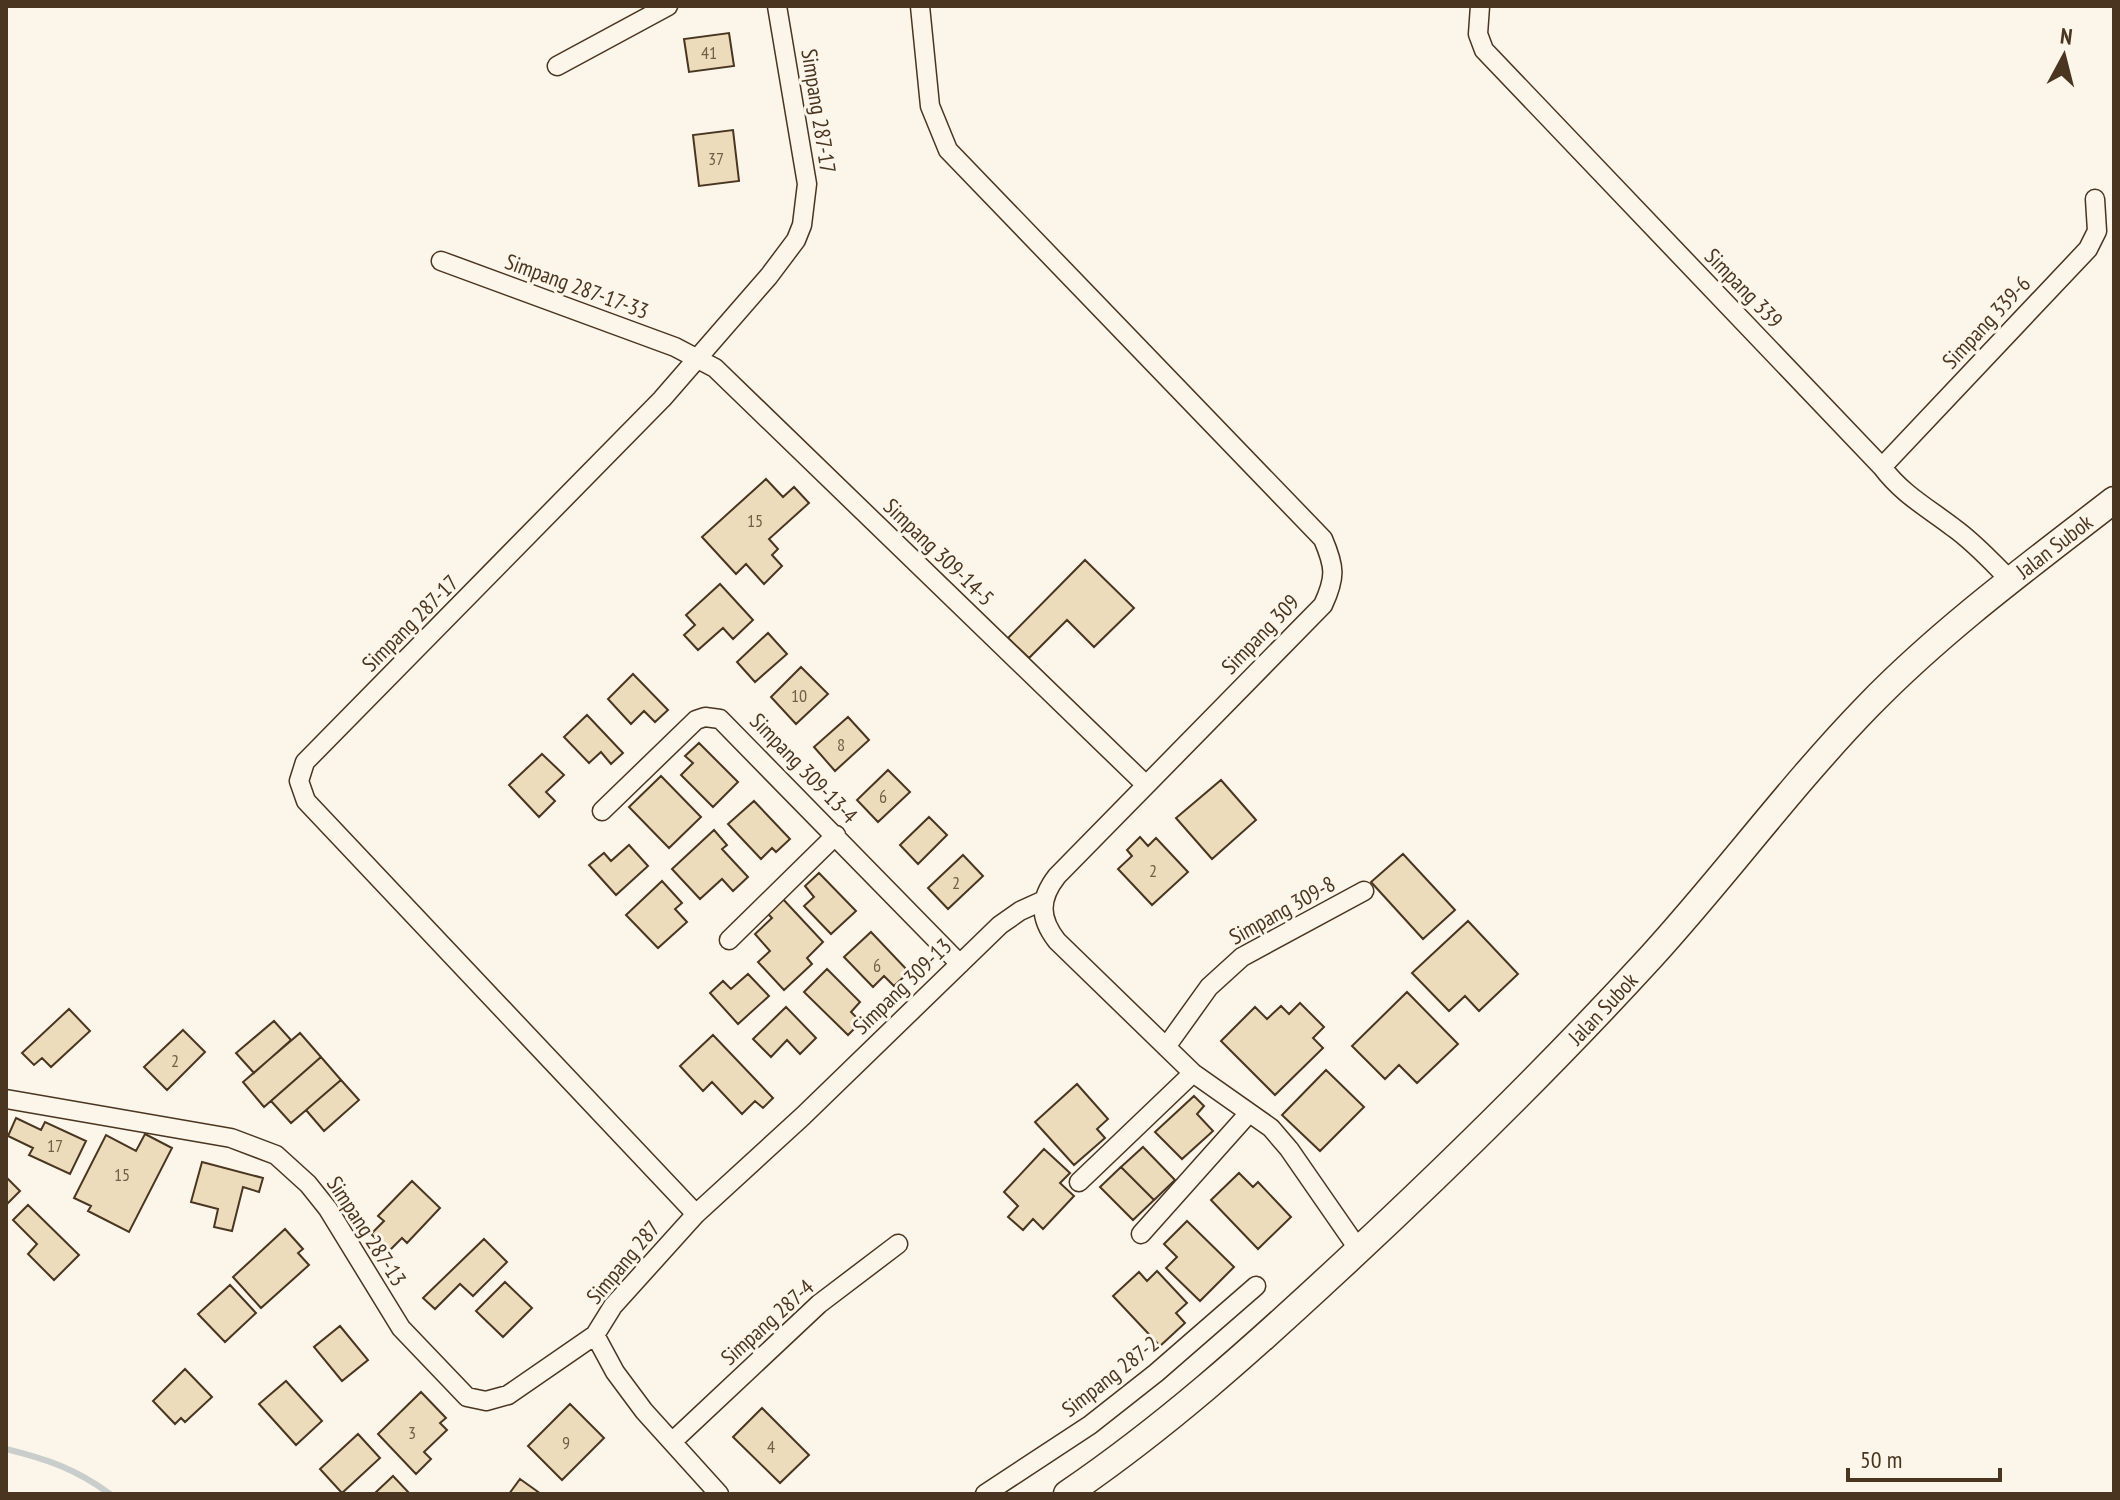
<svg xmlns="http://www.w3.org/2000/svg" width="2120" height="1500" viewBox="0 0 2120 1500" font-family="'PT Sans Narrow',sans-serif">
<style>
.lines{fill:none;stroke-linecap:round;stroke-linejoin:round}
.stream{stroke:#c9cecd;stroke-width:6}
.building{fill:#ecdcbc;stroke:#4a3520;stroke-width:2}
.street-casing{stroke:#4a3520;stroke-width:21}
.secondary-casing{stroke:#4a3520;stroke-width:29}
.street{stroke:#fbf6e9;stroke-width:18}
.secondary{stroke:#fbf6e9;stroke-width:26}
.labels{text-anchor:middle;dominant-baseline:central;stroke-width:6;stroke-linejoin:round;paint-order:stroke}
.number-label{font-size:18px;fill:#725f47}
.street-label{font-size:22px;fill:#4a3520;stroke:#fbf6e9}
</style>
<rect width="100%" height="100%" fill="#fbf6e9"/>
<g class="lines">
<path class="stream" d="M6 1449C47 1459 76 1469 110 1494"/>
</g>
<path class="building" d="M729 33 734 66 689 72 684 39Z
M733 130 739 181 699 186 693 135Z
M766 479 783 497 794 487 809 503 769 539 778 549 772 555 782 566 764 584 746 564 736 574 702 537Z
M1085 560 1134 608 1094 647 1067 620 1029 658 1008 638Z
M720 584 753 620 733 639 723 628 698 650 684 635 695 625 686 615Z
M768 633 787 654 755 682 737 662Z
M801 667 828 694 796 724 771 697Z
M633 674 668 710 655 722 644 711 631 724 608 699Z
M587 715 623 753 611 764 601 752 589 763 564 737Z
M848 717 869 740 835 771 814 747Z
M699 743 738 782 713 807 681 775 693 763 685 756Z
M542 754 564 775 546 792 555 801 539 817 509 785Z
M888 770 910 792 878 822 857 800Z
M661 776 701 817 669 848 629 807Z
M1221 780 1256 820 1212 859 1176 818Z
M754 801 790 839 776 852 772 848 761 859 728 824Z
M929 817 947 835 918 864 900 845Z
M714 830 727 845 722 849 748 877 733 891 722 879 700 899 672 869Z
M1140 837 1148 846 1156 838 1188 872 1152 905 1118 869 1132 856 1127 850Z
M629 845 648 866 616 895 589 865 604 853 611 861Z
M1403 854 1455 910 1423 939 1371 882Z
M963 855 983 876 948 909 928 888Z
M819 873 856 911 831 934 804 906 814 897 805 886Z
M662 881 682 903 675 909 687 922 658 948 626 915Z
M781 897 823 942 807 958 812 964 784 990 758 962 770 951 755 934 772 918 766 912Z
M1468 921 1518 974 1479 1011 1465 996 1449 1011 1412 973Z
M871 932 909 972 894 986 884 976 873 987 844 957Z
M827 969 860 1002 851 1012 861 1022 848 1035 804 992Z
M748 974 769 996 738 1024 710 993 723 981 731 989Z
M1407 992 1458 1044 1417 1083 1399 1065 1385 1079 1352 1046Z
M1300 1003 1324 1027 1313 1038 1323 1048 1275 1095 1221 1041 1255 1007 1267 1019 1281 1006 1289 1014Z
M786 1007 816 1038 800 1054 787 1040 771 1057 753 1039Z
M69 1009 90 1031 51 1067 42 1058 34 1065 22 1053Z
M274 1021 291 1040 254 1073 236 1053Z
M183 1030 205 1052 167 1090 144 1067Z
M300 1033 321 1057 264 1107 243 1082Z
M713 1035 773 1098 763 1108 755 1101 742 1114 712 1082 703 1091 680 1066Z
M321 1057 341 1080 291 1123 271 1101Z
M1326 1070 1364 1107 1320 1151 1282 1115Z
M341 1080 359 1100 324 1131 306 1110Z
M1077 1084 1108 1119 1097 1129 1105 1138 1074 1165 1035 1122Z
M1194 1096 1204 1106 1197 1114 1213 1131 1182 1159 1155 1132Z
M16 1118 41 1130 45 1122 86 1141 70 1174 29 1155 33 1148 8 1136Z
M145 1134 172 1148 129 1232 88 1211 91 1206 74 1198 106 1135 136 1151Z
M1143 1147 1175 1180 1154 1200 1121 1167Z
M1044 1149 1070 1173 1060 1183 1074 1196 1043 1229 1033 1219 1023 1230 1008 1217 1018 1206 1004 1192Z
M202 1162 263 1178 259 1192 243 1187 232 1231 214 1227 218 1209 191 1202Z
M1121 1167 1154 1200 1133 1220 1100 1187Z
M1239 1173 1253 1187 1258 1182 1291 1217 1258 1249 1211 1200Z
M6 1177 20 1191 6 1205Z
M412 1181 440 1208 407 1243 402 1238 389 1251 371 1234 384 1221 378 1216Z
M28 1205 79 1255 54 1280 28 1254 37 1244 13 1220Z
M1187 1221 1234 1267 1200 1301 1166 1268 1177 1257 1164 1244Z
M285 1229 303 1249 298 1253 309 1265 261 1308 233 1277Z
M484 1239 507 1262 473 1296 460 1284 435 1309 423 1298Z
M1157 1271 1187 1303 1176 1313 1185 1323 1160 1346 1113 1296 1139 1272 1147 1281Z
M505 1282 532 1308 503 1337 476 1311Z
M230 1285 256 1313 225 1342 198 1314Z
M340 1326 368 1360 342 1381 314 1347Z
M185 1369 212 1397 185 1422 181 1418 175 1424 153 1401Z
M286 1381 322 1421 296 1445 259 1404Z
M421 1392 446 1418 440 1423 447 1430 424 1452 431 1459 416 1474 378 1434Z
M570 1404 604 1438 562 1480 528 1446Z
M762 1408 809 1455 780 1483 733 1437Z
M358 1434 380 1458 342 1493 320 1469Z
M393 1476 410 1494H374Z
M520 1479 541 1494H509Z"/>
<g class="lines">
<defs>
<path id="street" d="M920 6 930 106 948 150 1323 539C1335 567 1336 577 1323 605L1057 876C1039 899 1039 918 1057 941L1193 1073 1271 1128 1289 1149 1359 1250
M1480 6 1478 34 1484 50 1882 467C1902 494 1928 508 1954 528 1975 543 1992 562 2010 580
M557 66 668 6
M441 261 675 347 715 368 1146 785
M1882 467 2088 249 2097 231 2095 199
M602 811 696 720 705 717 720 719 960 964
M729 940 836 835
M1166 1047 1209 987 1242 957 1364 891
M6 1099 231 1138 276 1155 308 1184 328 1209 401 1328 467 1397 486 1401 508 1395 595 1335 613 1306 696 1214 803 1116 1000 925 1020 911 1042 901
M1079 1182 1193 1073
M696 1214 306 801 299 781 305 762 662 399 769 276 796 240 802 225 807 184 777 6
M1141 1234 1249 1113
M595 1335 615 1372 644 1411 719 1494
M673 1441 819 1304 898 1244
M985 1494 1090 1425 1156 1373 1256 1286"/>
<g id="secondary">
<path id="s1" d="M1067 1494C1164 1428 1250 1351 1336 1271 1444 1171 1550 1067 1650 958 1725 876 1791 785 1869 705 1943 629 2030 565 2114 500"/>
</g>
</defs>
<use href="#street" class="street-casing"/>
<use href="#secondary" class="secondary-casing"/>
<use href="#street" class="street"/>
<use href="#secondary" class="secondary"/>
</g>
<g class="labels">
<g class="number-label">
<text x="709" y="52">41</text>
<text x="716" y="158">37</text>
<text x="755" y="520">15</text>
<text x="799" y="695">10</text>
<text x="841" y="744">8</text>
<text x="883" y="796">6</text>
<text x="1153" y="870">2</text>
<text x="956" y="882">2</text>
<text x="877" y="965">6</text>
<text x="175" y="1060">2</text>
<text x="55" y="1145">17</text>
<text x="122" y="1174">15</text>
<text x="412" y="1432">3</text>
<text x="566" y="1442">9</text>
<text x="771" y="1446">4</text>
</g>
<g class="street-label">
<text transform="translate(819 111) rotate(81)">Simpang 287-17</text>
<text transform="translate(577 286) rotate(20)">Simpang 287-17-33</text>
<text transform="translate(1744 288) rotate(46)">Simpang 339</text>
<text transform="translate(1986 322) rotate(-47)">Simpang 339-6</text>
<text stroke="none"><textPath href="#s1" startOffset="1372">Jalan Subok</textPath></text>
<text transform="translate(939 552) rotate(44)">Simpang 309-14-5</text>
<text transform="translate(410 623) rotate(-45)">Simpang 287-17</text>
<text transform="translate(1260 634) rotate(-46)">Simpang 309</text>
<text transform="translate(804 768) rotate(46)">Simpang 309-13-4</text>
<text transform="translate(1282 910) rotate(-29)">Simpang 309-8</text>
<text transform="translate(902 986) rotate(-44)">Simpang 309-13</text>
<text stroke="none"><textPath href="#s1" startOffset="724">Jalan Subok</textPath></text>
<text transform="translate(367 1231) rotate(57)">Simpang 287-13</text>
<text transform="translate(623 1262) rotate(-50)">Simpang 287</text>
<text transform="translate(767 1322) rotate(-42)">Simpang 287-4</text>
<text transform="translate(1110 1376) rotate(-38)">Simpang 287-2</text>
</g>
</g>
<rect width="2120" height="1500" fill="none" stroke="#4a3520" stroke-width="16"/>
<g transform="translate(2064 56) rotate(7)" stroke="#fbf6e9" stroke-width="6" paint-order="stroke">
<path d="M0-6L14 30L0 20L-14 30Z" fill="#4a3520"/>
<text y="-12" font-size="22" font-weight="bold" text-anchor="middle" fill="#4a3520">N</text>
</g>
<path d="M1848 1468v12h152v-12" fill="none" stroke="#4a3520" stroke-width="4"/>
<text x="1860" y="1468" font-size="24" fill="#4a3520" stroke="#fbf6e9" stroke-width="6" paint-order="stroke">50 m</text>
</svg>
